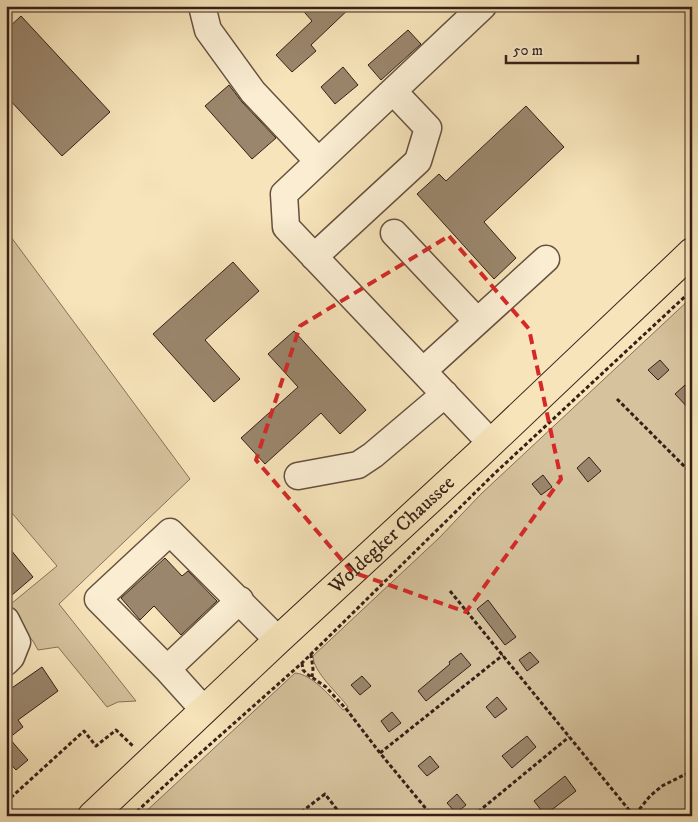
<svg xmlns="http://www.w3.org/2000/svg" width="698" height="822" viewBox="0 0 698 822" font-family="'IM FELL DW Pica',serif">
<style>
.green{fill:#d6c39e;stroke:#86725b}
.building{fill:#9a866c;stroke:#352018}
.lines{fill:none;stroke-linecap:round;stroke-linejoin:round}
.minor-casing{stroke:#665140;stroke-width:29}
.major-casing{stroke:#352018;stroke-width:30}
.path{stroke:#352018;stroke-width:3;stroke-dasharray:4 2.5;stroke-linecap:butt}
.minor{stroke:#faedd2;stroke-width:26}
.major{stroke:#f7e4ba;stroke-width:28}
.marked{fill:none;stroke:#d62828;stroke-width:4;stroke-dasharray:10 6;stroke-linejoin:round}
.labels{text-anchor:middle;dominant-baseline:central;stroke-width:4;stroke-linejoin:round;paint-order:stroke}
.street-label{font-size:20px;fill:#352018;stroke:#faedd2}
</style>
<rect width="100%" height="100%" fill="#f7e4ba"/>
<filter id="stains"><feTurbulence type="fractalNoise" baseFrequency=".004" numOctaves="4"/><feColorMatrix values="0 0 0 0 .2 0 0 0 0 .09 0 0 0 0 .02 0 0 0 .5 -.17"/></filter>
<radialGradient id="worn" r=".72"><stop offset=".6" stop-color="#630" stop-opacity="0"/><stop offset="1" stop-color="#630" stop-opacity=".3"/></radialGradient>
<path class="green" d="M11 237 190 479 59 604 136 701 118 702 107 707 58 647 38 650 33 641 6 610V608L57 566 6 506V246Z
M692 297V816H141L295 673C312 674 332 698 343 710L348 707C338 693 313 672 313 656L439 538 481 494Z"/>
<path class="building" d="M299 6H352L311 45 316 51 292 72 276 55 312 21Z
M21 16 110 112 62 156 6 96V30Z
M408 30 421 44 381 80 368 65Z
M343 67 358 85 335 104 321 87Z
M229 85 242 102 276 138 252 159 205 106Z
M526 106 564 147 484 222 516 258 494 279 417 194 439 174 446 181Z
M233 262 259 291 205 340 240 379 214 402 153 334Z
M294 331 366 410 340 434 321 413 265 464 241 438 298 387 268 354Z
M660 360 669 370 658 380 648 370Z
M685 385 692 392V412L675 394Z
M589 457 601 471 588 482 577 468Z
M543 475 552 487 541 495 532 484Z
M6 544 33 577 12 595 6 587Z
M165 558 182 576 188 571 217 601 181 635 154 606 140 620 121 598Z
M488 600 516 637 505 645 477 609Z
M530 652 539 662 527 671 519 660Z
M461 653 471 665 426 701 418 691 450 664 449 662Z
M42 667 58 691 18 720 23 727 9 738 28 760 16 770 6 759V692Z
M362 676 371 686 360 695 351 685Z
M497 697 507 709 495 718 486 707Z
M392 712 401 723 389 732 381 721Z
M527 736 536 747 512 768 502 756Z
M430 756 439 767 427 776 418 766Z
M565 776 576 791 545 815 534 801Z
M457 794 466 805 456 813 447 803Z"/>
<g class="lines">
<defs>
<path id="minor" d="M202 6 208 30 253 92 318 161
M483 6 284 194 286 227 491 443
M394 233 477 321
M314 257 418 161 428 128 393 91
M423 371 546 259
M298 476 358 465 373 455 445 394
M6 620 17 642 11 657 6 662
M167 669 240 600
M204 710 167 669 98 599 170 532 278 640"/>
<g id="major">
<path id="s1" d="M92 816 278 640 477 456 692 252"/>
</g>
</defs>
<use href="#minor" class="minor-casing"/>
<use href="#major" class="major-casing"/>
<path class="path" d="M617 399 692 474
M450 591 634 816 650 796 662 786 692 771
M311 654 313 669 312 677
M302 663 303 670 307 674 326 687 347 710 380 753 432 816
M380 753 503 655
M6 802 84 731 96 746 116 730 134 747
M132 816 188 764 302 663 494 474 692 290
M296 816 325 794 342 816
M473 816 569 737"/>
<use href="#minor" class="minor"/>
<use href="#major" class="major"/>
</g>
<path class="marked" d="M449 236 529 329 561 479 466 612 352 572 256 460 300 326Z"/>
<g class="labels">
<g class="street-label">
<text stroke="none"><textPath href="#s1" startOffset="411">Woldegker Chaussee</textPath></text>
</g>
</g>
<rect width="698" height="822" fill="none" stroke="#f7e4ba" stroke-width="25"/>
<rect x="8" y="8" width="683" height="807" fill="none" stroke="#352018" stroke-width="2.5"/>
<rect x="12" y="12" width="673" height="797" fill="none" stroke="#352018"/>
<path d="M506 55v8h132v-8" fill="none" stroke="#352018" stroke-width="2.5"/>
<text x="513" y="55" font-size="15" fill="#352018" stroke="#faedd2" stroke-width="4" paint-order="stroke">50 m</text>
<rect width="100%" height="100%" filter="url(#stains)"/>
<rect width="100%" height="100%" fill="url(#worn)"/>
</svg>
